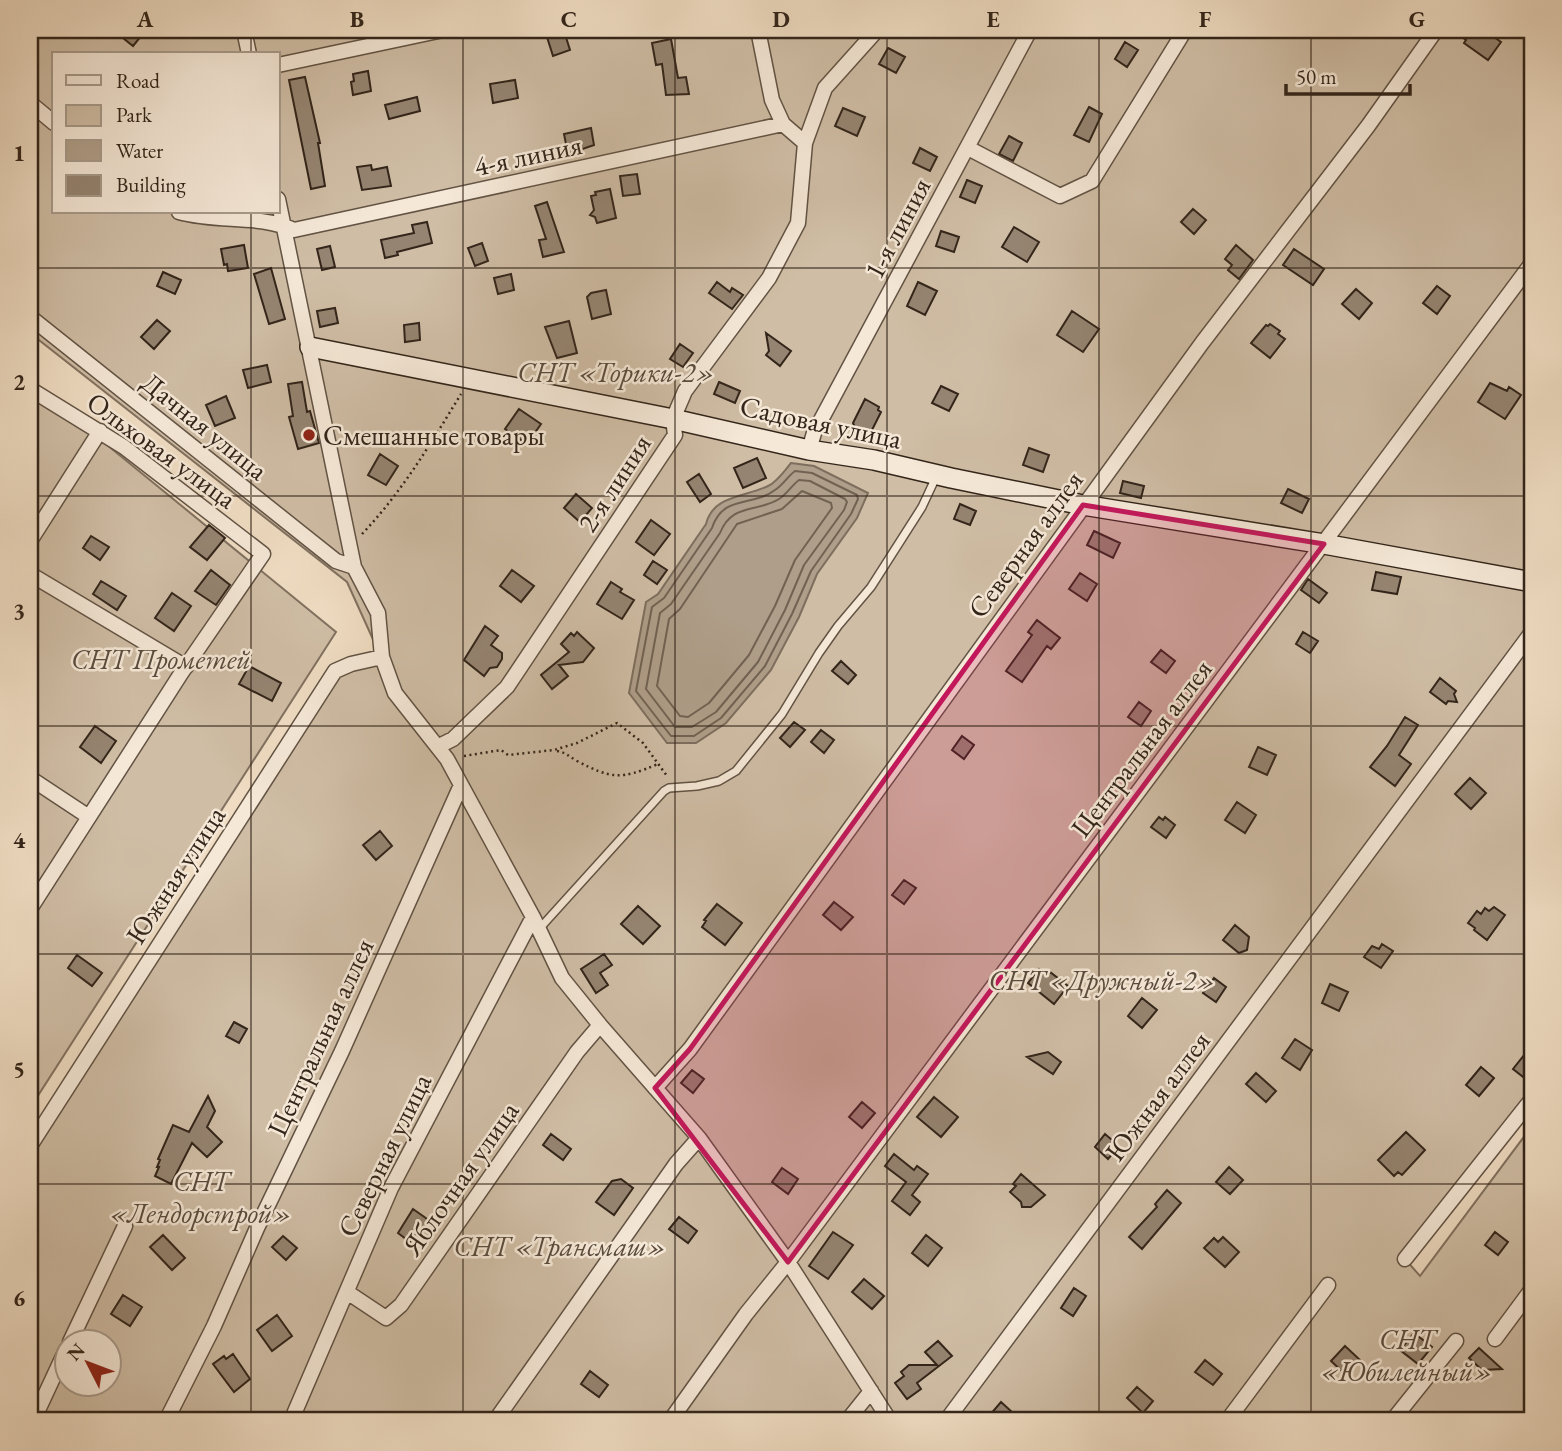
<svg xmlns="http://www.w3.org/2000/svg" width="1562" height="1451" viewBox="0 0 1562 1451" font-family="'EB Garamond',serif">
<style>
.green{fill:#cfbda5;stroke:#817160;stroke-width:2;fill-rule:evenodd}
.water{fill:#af9e89;stroke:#7d6e5d;stroke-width:2}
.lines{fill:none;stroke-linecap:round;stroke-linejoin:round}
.shore{stroke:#716252;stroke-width:2}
.building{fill:#958471;stroke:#33251a;stroke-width:2}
.lane-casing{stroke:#625344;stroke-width:10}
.street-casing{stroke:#625344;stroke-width:17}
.secondary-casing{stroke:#33251a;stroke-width:22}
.path{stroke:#33251a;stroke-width:2.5;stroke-dasharray:2 3.5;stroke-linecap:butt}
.lane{stroke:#f5e8d7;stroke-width:7}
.street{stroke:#f5e8d7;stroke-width:14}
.secondary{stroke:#f5e8d7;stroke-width:19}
.marked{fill:#c2185b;fill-opacity:0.2;stroke:#c2185b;stroke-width:5;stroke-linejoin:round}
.grid{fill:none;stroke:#33251a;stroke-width:2;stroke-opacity:0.55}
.poi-dot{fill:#8f2418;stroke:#f5e8d7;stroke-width:2.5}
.labels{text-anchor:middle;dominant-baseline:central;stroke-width:5;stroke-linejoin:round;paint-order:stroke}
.street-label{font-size:28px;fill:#33251a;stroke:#f5e8d7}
.park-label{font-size:28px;font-style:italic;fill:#5a4b3d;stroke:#f5e8d7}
.poi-label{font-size:28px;fill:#33251a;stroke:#f5e8d7;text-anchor:start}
.neatline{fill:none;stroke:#33251a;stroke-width:2.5}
.grid-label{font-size:23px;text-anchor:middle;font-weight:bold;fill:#33251a}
</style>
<rect width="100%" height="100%" fill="#efdcc2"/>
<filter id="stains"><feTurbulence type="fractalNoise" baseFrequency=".00286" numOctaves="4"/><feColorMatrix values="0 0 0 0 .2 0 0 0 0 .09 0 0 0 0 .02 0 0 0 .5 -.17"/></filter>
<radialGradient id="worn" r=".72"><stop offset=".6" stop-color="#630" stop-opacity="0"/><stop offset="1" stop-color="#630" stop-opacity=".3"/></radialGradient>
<path class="green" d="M30 30H1532V1099L1405 1259 1420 1276 1532 1126V1421H30V1146L335 671 381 657 347 582 30 333ZM54 54H278V212H54ZM66 1342H108V1384H66Z
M30 382 336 632 30 1108Z"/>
<path class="water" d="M791 463 814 466 868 493 857 518 817 574 799 617 771 670 726 723 696 743H667L629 693 646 602 658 594 706 524C713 495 746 497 768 486 777 482 785 470 791 463Z"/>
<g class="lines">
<path class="shore" d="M795 471 812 473 857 495 858 499 851 514 811 571 792 614 765 666 721 718 694 736H671L636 691 652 607 664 598 712 528C723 494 753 507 775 490 783 485 788 476 795 471Z
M799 480 810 481 845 499 847 502 844 510 804 565 785 610 758 662 716 712 692 727H675L646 689 660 613 671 604 720 533C732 503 756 513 779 499 787 494 792 485 799 480Z
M802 491 831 503 832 508 795 560 775 606 749 655 709 703 688 717 680 716 657 686 669 619 680 609 737 524 782 509Z"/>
</g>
<path class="building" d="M113 30H146L133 46Z
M1468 30H1484L1501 42 1488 60 1464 43 1466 40 1462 37Z
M564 31 570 50 553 56 547 37Z
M671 39 678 78 686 77 689 94 666 95 662 64 656 65 652 43Z
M1125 42 1138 50 1127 67 1115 59Z
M888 48 905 57 896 73 879 64Z
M368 71 371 91 353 95 351 82 354 81 353 74Z
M305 77 320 143H318L325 186 311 189 289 80Z
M515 80 518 98 493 103 490 84Z
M417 97 420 111 389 119 385 105Z
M1089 107 1102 114 1089 142 1074 135Z
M843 108 865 117 857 136 835 126Z
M591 128 594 145 568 154 564 134Z
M1009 136 1022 143 1013 161 999 154Z
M920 148 937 157 930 171 913 163Z
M371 165 372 170 387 167 391 186 362 190 357 167Z
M637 174 640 194 623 196 620 176Z
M967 180 982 186 975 203 960 197Z
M610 189 616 218 597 223 595 217 590 215 594 210 591 196 596 195 595 192Z
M547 202 564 252 543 257 539 240 546 239 535 206Z
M1193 209 1206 220 1194 234 1181 222Z
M427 222 432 243 397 252 398 255 385 258 381 240 414 233 412 225Z
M1014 227 1039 242 1027 262 1002 247Z
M941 231 959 237 954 252 936 246Z
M482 243 488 261 475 266 468 248Z
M244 245 248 268 228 271 227 264 224 265 221 249Z
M1236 245 1253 260 1239 279 1228 270 1232 265 1225 259Z
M330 246 335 267 322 270 317 249Z
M1294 249 1324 269 1313 285 1283 265Z
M271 268 285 319 269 324 254 274Z
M163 272 181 280 175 294 157 286Z
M511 274 514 290 498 294 494 278Z
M717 282 730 292 732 288 743 295 732 309 709 293Z
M918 282 937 291 925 315 907 306Z
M1437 286 1450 296 1437 314 1423 303Z
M1356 289 1372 303 1359 319 1342 304Z
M606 290 611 314 592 319 587 297 591 293Z
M335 308 338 323 320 327 317 311Z
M1072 311 1099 329 1083 352 1057 335Z
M157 320 170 331 154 349 141 337Z
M569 321 577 353 557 358 545 327Z
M419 323 420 340 405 342 404 325Z
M1270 324 1280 331 1278 334 1285 339 1270 358 1251 343 1266 325 1268 326Z
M766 333 791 351 780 366 766 355 769 351Z
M680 344 693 353 683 367 670 359Z
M267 365 271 382 248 388 243 370Z
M302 382 307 412 310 411 319 443 298 449 289 417 293 416 288 384Z
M719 382 740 391 735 403 714 394Z
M1490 383 1507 391 1509 387 1521 395 1505 419 1478 402Z
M941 386 958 394 949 411 932 403Z
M226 396 235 418 215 426 206 405Z
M865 399 879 407 878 410 881 412 869 436 856 429 853 423Z
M519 409 541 424 527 444 505 429Z
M1029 448 1049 455 1043 472 1023 465Z
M380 454 398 466 386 485 368 475Z
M757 458 766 478 743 488 734 468Z
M699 474 711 494 700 502 687 482Z
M1123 481 1144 486 1141 498 1120 493Z
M1288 489 1309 499 1302 513 1281 503Z
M576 494 592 508 580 522 564 508Z
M960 504 976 511 970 525 954 519Z
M651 520 670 534 654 555 636 542Z
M209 525 225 538 207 560 190 547Z
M1094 531 1120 543 1113 558 1087 545Z
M91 536 109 547 100 560 83 548Z
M653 561 667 570 657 584 644 575Z
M211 570 230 585 216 605 195 591Z
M512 570 534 586 521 602 500 586Z
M1376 572 1401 577 1397 594 1372 590Z
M1080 573 1097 584 1087 601 1069 589Z
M1308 579 1327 593 1319 603 1301 590Z
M101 581 126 596 117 610 93 594Z
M611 582 622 589 620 592 634 600 622 619 597 604Z
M172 593 191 606 174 631 155 618Z
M1037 620 1060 638 1051 649 1047 646 1022 682 1006 671 1032 635 1028 632Z
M485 626 498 636 491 645 502 653V659L497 667 490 668 484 676 464 660Z
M577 632 594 648 583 662 559 665 568 676 552 689 541 675 569 652 561 644 571 633 574 636Z
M1303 632 1318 641 1310 653 1296 644Z
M1161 650 1175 661 1166 673 1151 662Z
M841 661 856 675 848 684 832 671Z
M249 666 281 683 272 701 239 684Z
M1440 678 1456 691 1454 694 1457 702 1448 701 1446 704 1430 692Z
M1139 702 1151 711 1141 726 1128 717Z
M1405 717 1418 725 1399 755 1411 764 1395 786 1370 767 1387 746Z
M794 722 805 730 790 747 780 738Z
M95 726 116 741 101 763 80 747Z
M821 730 834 740 824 753 811 742Z
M962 736 974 745 964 759 952 750Z
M1258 747 1276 755 1267 775 1249 767Z
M1470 778 1486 793 1471 809 1455 794Z
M1237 802 1256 815 1245 833 1225 820Z
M1159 817 1163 820 1165 817 1175 825 1166 838 1151 827Z
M380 831 392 846 376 860 363 845Z
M904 880 916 888 904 904 892 895Z
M834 902 853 917 841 930 823 915Z
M717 904 742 923 725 945 702 927 706 921 704 920Z
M638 906 660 926 643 944 621 924Z
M1494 907 1505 915 1487 940 1474 930 1475 928 1468 923 1477 911 1481 914 1485 908 1489 911Z
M1235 925 1249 937 1247 950 1239 953 1223 940Z
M1382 944 1393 951 1381 968 1364 957 1372 946 1379 949Z
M604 954 612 965 600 973 608 985 596 993 581 969Z
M77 955 102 973 92 986 68 968Z
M1039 969 1047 976 1050 972 1068 986 1054 1004 1028 983Z
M1214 978 1226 987 1216 1002 1203 993Z
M1330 984 1348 992 1339 1011 1322 1003Z
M1142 998 1157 1010 1142 1028 1128 1016Z
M234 1022 247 1029 239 1043 226 1036Z
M1295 1039 1312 1050 1300 1070 1282 1058Z
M1532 1045V1084L1513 1069Z
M1048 1052 1061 1062 1053 1074 1027 1057Z
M1481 1067 1494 1078 1479 1096 1466 1085Z
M692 1070 704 1079 693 1093 681 1083Z
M1256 1073 1276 1091 1266 1102 1246 1084Z
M208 1096 215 1111 207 1127 222 1142 207 1157 192 1143 171 1184 155 1176 159 1167H157L160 1160 158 1159 173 1125 189 1132Z
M934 1097 958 1117 941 1137 917 1117Z
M862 1102 875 1113 862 1128 849 1117Z
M1406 1132 1425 1150 1402 1175 1398 1172 1394 1176 1378 1160Z
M551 1134 571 1149 563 1160 543 1145Z
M1105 1134 1119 1146 1108 1159 1095 1147Z
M894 1154 914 1170 917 1166 928 1174 912 1195 920 1202 910 1215 892 1201 906 1182 885 1166Z
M1229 1167 1243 1180 1230 1194 1216 1182Z
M782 1168 798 1179 788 1194 772 1182Z
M1021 1174 1045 1195 1031 1207H1022L1021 1202 1010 1192 1016 1186 1013 1184Z
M621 1179 633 1188 614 1215 596 1202 612 1181Z
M1167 1190 1181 1203 1142 1249 1129 1237 1157 1207 1155 1204Z
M413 1209 430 1221 419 1238 415 1235 410 1242 398 1233Z
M679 1217 697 1231 688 1243 669 1229Z
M833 1232 853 1245 828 1279 809 1266Z
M1495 1232 1508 1242 1498 1255 1485 1245Z
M163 1235 185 1258 172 1270 150 1247Z
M926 1235 942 1248 928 1266 912 1253Z
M283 1236 297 1248 286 1260 272 1247Z
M1223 1237 1239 1252 1225 1267 1204 1248 1214 1238 1218 1242Z
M864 1279 884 1296 872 1309 852 1292Z
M1074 1288 1086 1296 1073 1316 1061 1308Z
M123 1295 142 1307 130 1326 111 1314Z
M277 1315 292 1336 272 1351 257 1330Z
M1414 1333 1432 1347 1418 1364 1400 1350Z
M938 1341 952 1356 917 1383 921 1389 907 1399 895 1383 904 1376 901 1372 909 1365H937L925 1352Z
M1345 1346 1360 1360 1346 1375 1331 1361Z
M1479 1348 1502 1369 1482 1370 1469 1358Z
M233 1354 250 1379 234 1392 213 1364 224 1356 226 1359Z
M1205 1360 1222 1374 1213 1385 1195 1372Z
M590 1371 608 1385 599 1397 581 1384Z
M1137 1387 1153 1401 1143 1413 1127 1398Z
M1001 1402 1012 1412 1004 1421H996L989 1416Z"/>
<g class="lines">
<defs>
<path id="lane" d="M540 928 664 791 669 788 697 786 719 781 736 771 782 714 819 653 838 626 871 587 922 507 936 477"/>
<path id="street" d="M244 30 249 54
M758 30 772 100 783 124 805 143
M278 65 443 30
M30 103 54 123
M968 148 1060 196 1092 181 1185 30
M278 199 354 567 378 613 382 657 395 693 447 759 533 917 562 978 600 1025 699 1138 788 1262 890 1421
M179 212C218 223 259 214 294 230L783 124
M30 317 336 561 354 567
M30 389 124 447 263 554 182 672 30 909
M809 450 814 433 1030 30
M30 541 100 431
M30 574 186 667
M439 746 453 739 507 687 675 435 673 419 685 391 769 278 798 223 805 143 825 88 877 30
M30 778 89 817
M655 1088 690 1049 1202 343 1368 126 1436 30
M30 1146 335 671 351 664 382 657
M1405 1259 1532 1099
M347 1292 386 1318 401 1305 577 1052 600 1025
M1495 1339 1532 1289
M70 1342 125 1226
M33 1421 66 1350
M166 1421 214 1326 257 1228 342 1051 461 785
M291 1421 391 1188 533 917
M495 1421 676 1164 699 1138
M670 1421 746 1314 788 1262 1532 263
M847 1421 871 1391
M946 1421 1532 632
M1227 1421 1328 1285
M1392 1421 1456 1341"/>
<path id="secondary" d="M310 347 673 419 809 450 874 460 951 478 1083 505 1324 544 1532 582"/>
</defs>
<use href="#lane" class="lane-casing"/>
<use href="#street" class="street-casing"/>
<use href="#secondary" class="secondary-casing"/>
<path class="path" d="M362 534C402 492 431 443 461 394
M557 751C565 752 570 757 577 761 612 779 620 780 658 764
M464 756 501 750 508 755 554 750 577 743 617 723 643 743 667 776"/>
<use href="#lane" class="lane"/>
<use href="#street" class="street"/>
<use href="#secondary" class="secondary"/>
</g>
<path class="marked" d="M1083 505 1324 544 788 1262 655 1088 690 1049Z"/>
<path class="grid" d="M251 30V54M463 30V1421M675 30V1421M887 30V1421M1099 30V1421M1311 30V1421M251 212V1421M30 268H1532M30 496H1532M30 726H1532M30 954H1532M30 1184H1532"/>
<circle class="poi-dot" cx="309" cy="435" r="7"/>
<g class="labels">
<g class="street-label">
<text transform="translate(528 155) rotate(-12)">4-я линия</text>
<text transform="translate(897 228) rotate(-62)">1-я линия</text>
<text transform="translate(821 422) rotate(12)">Садовая улица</text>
<text transform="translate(205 426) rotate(39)">Дачная улица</text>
<text transform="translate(162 450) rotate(36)">Ольховая улица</text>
<text transform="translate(614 483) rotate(-57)">2-я линия</text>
<text transform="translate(1025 544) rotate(-54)">Северная аллея</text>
<text transform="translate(1141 748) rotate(-53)">Центральная аллея</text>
<text transform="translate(175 875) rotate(-57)">Южная улица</text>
<text transform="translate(320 1037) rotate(-65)">Центральная аллея</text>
<text transform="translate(1157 1096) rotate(-53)">Южная аллея</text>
<text transform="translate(384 1155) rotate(-64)">Северная улица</text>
<text transform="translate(460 1178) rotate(-55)">Яблочная улица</text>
</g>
<g class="park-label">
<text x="616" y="372">СНТ «Торики-2»</text>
<text x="161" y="659">СНТ Прометей</text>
<text x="1102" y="980">СНТ «Дружный-2»</text>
<text x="201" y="1181">СНТ<tspan x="201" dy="32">«Лендорстрой»</tspan></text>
<text x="560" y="1246">СНТ «Трансмаш»</text>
<text x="1407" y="1339">СНТ<tspan x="1407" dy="32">«Юбилейный»</tspan></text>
</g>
<g class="poi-label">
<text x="323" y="435">Смешанные товары</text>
</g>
</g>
<rect width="1562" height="1451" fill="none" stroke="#efdcc2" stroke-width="77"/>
<rect x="52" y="52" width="228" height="161" fill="#f5e8d7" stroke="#a79a8b" stroke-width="2"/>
<rect x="66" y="75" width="35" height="10" fill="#f5e8d7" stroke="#a79a8b" stroke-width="2"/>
<text x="116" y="88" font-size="21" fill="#33251a">Road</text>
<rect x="66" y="105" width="35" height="21" fill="#cfbda5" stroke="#a79a8b" stroke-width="2"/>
<text x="116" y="122" font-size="21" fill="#33251a">Park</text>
<rect x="66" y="140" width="35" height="21" fill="#af9e89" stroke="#a79a8b" stroke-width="2"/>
<text x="116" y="158" font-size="21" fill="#33251a">Water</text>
<rect x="66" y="175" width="35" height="21" fill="#958471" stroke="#a79a8b" stroke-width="2"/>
<text x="116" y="192" font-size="21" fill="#33251a">Building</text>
<g transform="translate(88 1363) rotate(312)"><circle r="33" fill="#f5e8d7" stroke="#a79a8b" stroke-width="2"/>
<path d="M0-5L12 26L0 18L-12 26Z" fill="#8f2418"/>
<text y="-10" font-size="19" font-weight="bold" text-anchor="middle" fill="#33251a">N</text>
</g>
<path d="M1286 84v10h124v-10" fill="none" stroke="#33251a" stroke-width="3.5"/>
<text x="1296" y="84" font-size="21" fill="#33251a" stroke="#f5e8d7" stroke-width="5" paint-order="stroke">50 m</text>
<rect x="38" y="38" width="1486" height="1374" class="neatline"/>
<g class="grid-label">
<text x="145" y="27">A</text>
<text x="357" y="27">B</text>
<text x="569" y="27">C</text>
<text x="781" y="27">D</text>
<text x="993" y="27">E</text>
<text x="1205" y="27">F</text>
<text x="1417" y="27">G</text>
<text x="19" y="161">1</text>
<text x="19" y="390">2</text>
<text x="19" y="619">3</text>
<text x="19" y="848">4</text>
<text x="19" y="1077">5</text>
<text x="19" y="1306">6</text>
</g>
<rect width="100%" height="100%" filter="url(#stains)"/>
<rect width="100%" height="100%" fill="url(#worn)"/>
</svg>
